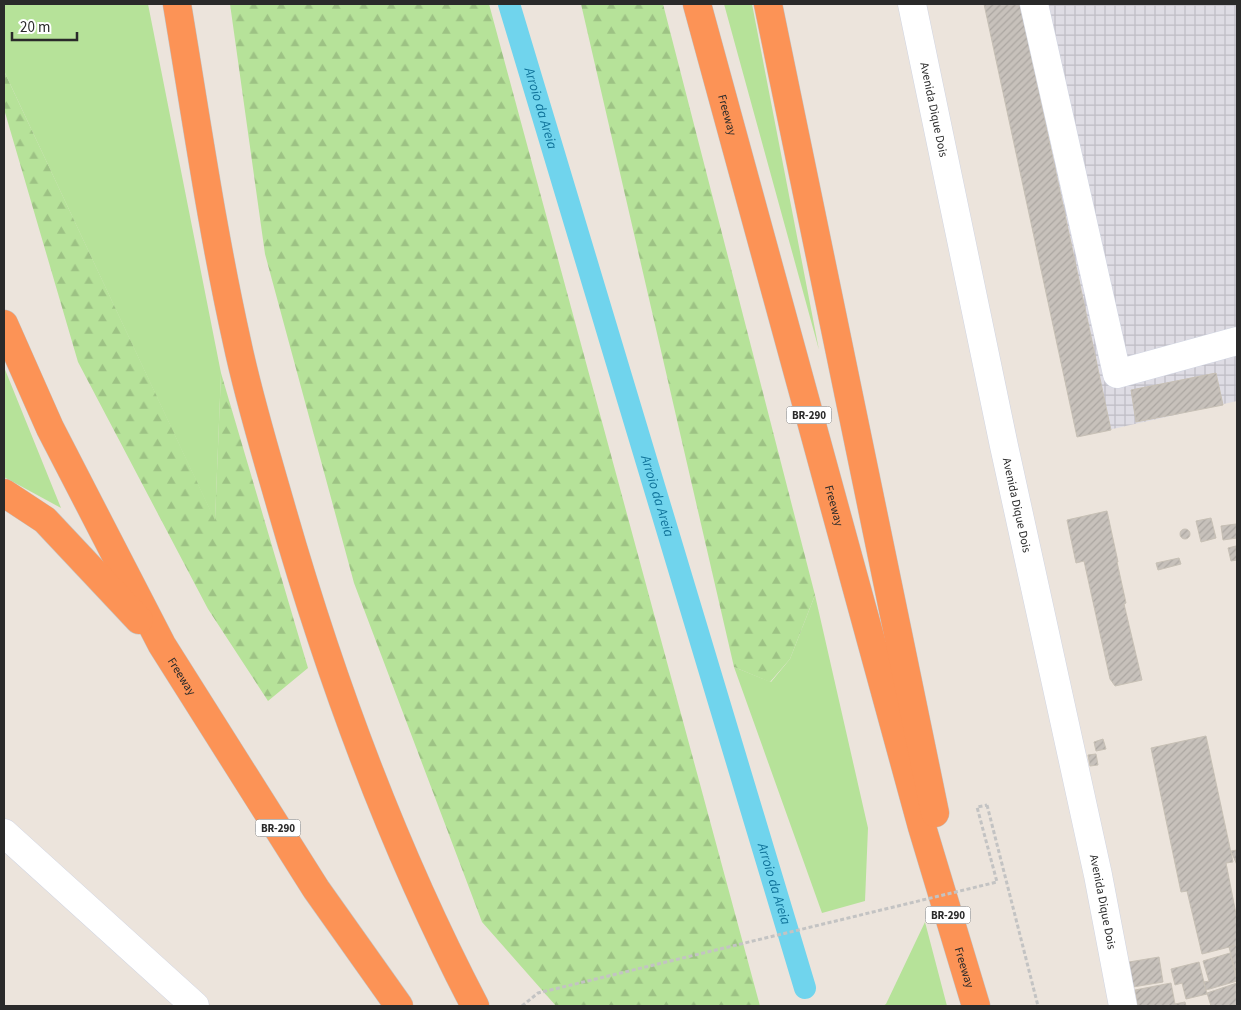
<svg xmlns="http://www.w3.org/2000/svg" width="1241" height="1010" viewBox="0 0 1241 1010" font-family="'Source Sans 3',sans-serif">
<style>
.industrial{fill:url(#industrial-grid)}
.grass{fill:#b6e299}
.forest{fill:url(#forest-firs)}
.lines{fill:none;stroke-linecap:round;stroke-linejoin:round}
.canal{stroke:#70d4ed;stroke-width:22}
.building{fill:url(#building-hatch);stroke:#c7c0b5}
.minor-casing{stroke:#d1d5e2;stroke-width:29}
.highway-casing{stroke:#c3c3c3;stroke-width:29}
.path{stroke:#c3c3c3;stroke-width:3;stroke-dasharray:4 2.5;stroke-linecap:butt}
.minor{stroke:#fff;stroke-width:28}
.highway{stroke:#fc9356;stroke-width:28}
.path-bridge{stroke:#c3c3c3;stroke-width:3;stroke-dasharray:4 2.5;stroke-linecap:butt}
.labels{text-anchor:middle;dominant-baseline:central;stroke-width:4;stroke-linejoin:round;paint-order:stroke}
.shield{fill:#fff;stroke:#6a6a6a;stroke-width:1}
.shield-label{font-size:11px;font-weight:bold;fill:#2a2a2a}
.street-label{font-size:12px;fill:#2a2a2a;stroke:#fff}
.water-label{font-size:14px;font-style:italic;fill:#0f7299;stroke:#fff}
</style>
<defs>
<pattern id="industrial-grid" width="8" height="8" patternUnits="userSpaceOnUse" patternTransform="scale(1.25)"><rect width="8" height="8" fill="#dedce4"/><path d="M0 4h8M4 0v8" fill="none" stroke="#bfbdc4"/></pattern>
<pattern id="forest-firs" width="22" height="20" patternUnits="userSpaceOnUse" patternTransform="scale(1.25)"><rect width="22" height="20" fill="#b6e299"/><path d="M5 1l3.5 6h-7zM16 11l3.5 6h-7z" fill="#9dc284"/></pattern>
<pattern id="building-hatch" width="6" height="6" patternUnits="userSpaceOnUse" patternTransform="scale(1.25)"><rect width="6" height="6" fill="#c7c1bb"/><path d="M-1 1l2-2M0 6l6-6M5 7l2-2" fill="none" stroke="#aba6a1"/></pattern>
</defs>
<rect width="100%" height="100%" fill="#ece4dc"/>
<path class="industrial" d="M984 4H1237V401L1077 437Z"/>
<path class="grass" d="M4 4H148L221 373 215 521 4 71Z
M724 4H752L819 350Z
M4 367 61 508 4 477Z
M815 595 868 828 865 901 822 913 734 667 771 682 790 659Z
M925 922 947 1006H883L886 1004Z"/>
<path class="forest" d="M230 4H489L760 1006H556L482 922 354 583 265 254Z
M581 4H663L815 595 790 659 770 682 734 667Z
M4 71 215 520 221 373 308 668 268 701 208 609 78 362 4 109Z"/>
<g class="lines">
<path class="canal" id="s1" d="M509 4 805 988"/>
</g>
<path class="building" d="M984 4H1020L1111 430 1077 437Z
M1216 373 1223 405 1136 422 1131 390Z
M1107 511 1118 562H1117L1126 603 1124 604 1142 680 1115 686 1110 679 1084 561 1076 563 1067 520Z
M1211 518 1216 538 1201 542 1196 521Z
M1236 524 1237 538 1223 540 1221 526Z
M1180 534a5 5 0 1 1 10 0a5 5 0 1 1-10 0Z
M1236 546 1237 560 1231 561 1228 548Z
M1179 558 1181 564 1158 570 1156 563Z
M1206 736 1233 862 1226 863 1237 919V945L1202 954 1187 891 1181 892 1151 748Z
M1103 739 1106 749 1096 751 1094 742Z
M1096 754 1098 765 1090 766 1088 755Z
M1237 850V865L1231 851Z
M1237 945V978L1229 947Z
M1230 953 1237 981 1206 990 1204 982 1209 981 1203 961Z
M1159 957 1163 982 1133 987 1129 962Z
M1199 962 1207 994 1186 999 1182 983 1175 985 1171 969Z
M1171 983 1175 1004 1185 1002 1186 1006H1138L1135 990Z
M1237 983V1005L1211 1006 1207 993Z"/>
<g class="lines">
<defs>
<g id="minor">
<path id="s2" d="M912 4 1004 446 1098 875 1123 1006"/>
<path d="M1034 4 1117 374 1237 341"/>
<path d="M4 833 195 1006"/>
</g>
<g id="highway">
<path d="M177 4C196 117 212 230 237 342 249 399 266 454 282 510 331 681 393 849 475 1006"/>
<path id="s3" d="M697 4 922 827 976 1006"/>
<path d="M768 4 935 813"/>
<path id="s4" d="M4 324 50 428 162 645 316 889 399 1006"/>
<path d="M4 493 45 520 139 620"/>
</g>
</defs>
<use href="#minor" class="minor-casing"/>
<use href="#highway" class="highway-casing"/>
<path class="path" d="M987 805 1038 1006"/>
<use href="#minor" class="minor"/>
<use href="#highway" class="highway"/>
<path class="path-bridge" d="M522 1006 538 993 997 882 977 807 987 805"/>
</g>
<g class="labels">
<g class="shield">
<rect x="786.5" y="406.5" width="45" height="17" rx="4"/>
<rect x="255.5" y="819.5" width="45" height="17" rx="4"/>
<rect x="925.5" y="906.5" width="45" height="17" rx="4"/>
</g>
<g class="shield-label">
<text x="809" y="415">BR-290</text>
<text x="278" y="828">BR-290</text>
<text x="948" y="915">BR-290</text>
</g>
<g class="street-label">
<text stroke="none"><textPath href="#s2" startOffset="108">Avenida Dique Dois</textPath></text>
<text stroke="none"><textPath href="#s3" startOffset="115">Freeway</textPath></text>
<text stroke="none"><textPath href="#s2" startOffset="512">Avenida Dique Dois</textPath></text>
<text stroke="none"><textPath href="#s3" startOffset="520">Freeway</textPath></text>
<text stroke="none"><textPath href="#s4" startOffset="395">Freeway</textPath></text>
<text stroke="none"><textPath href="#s2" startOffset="918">Avenida Dique Dois</textPath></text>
<text stroke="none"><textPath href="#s3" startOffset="1000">Freeway</textPath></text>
</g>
<g class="water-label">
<text stroke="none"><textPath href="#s1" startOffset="109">Arroio da Areia</textPath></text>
<text stroke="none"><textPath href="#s1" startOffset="514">Arroio da Areia</textPath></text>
<text stroke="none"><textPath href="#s1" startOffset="919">Arroio da Areia</textPath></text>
</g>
</g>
<rect width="1241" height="1010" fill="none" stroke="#2a2a2a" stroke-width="10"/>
<path d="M12 32v8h65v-8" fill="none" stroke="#2a2a2a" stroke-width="2.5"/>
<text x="20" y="32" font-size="15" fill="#2a2a2a" stroke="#ffffff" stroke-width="4" paint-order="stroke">20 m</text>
</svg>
